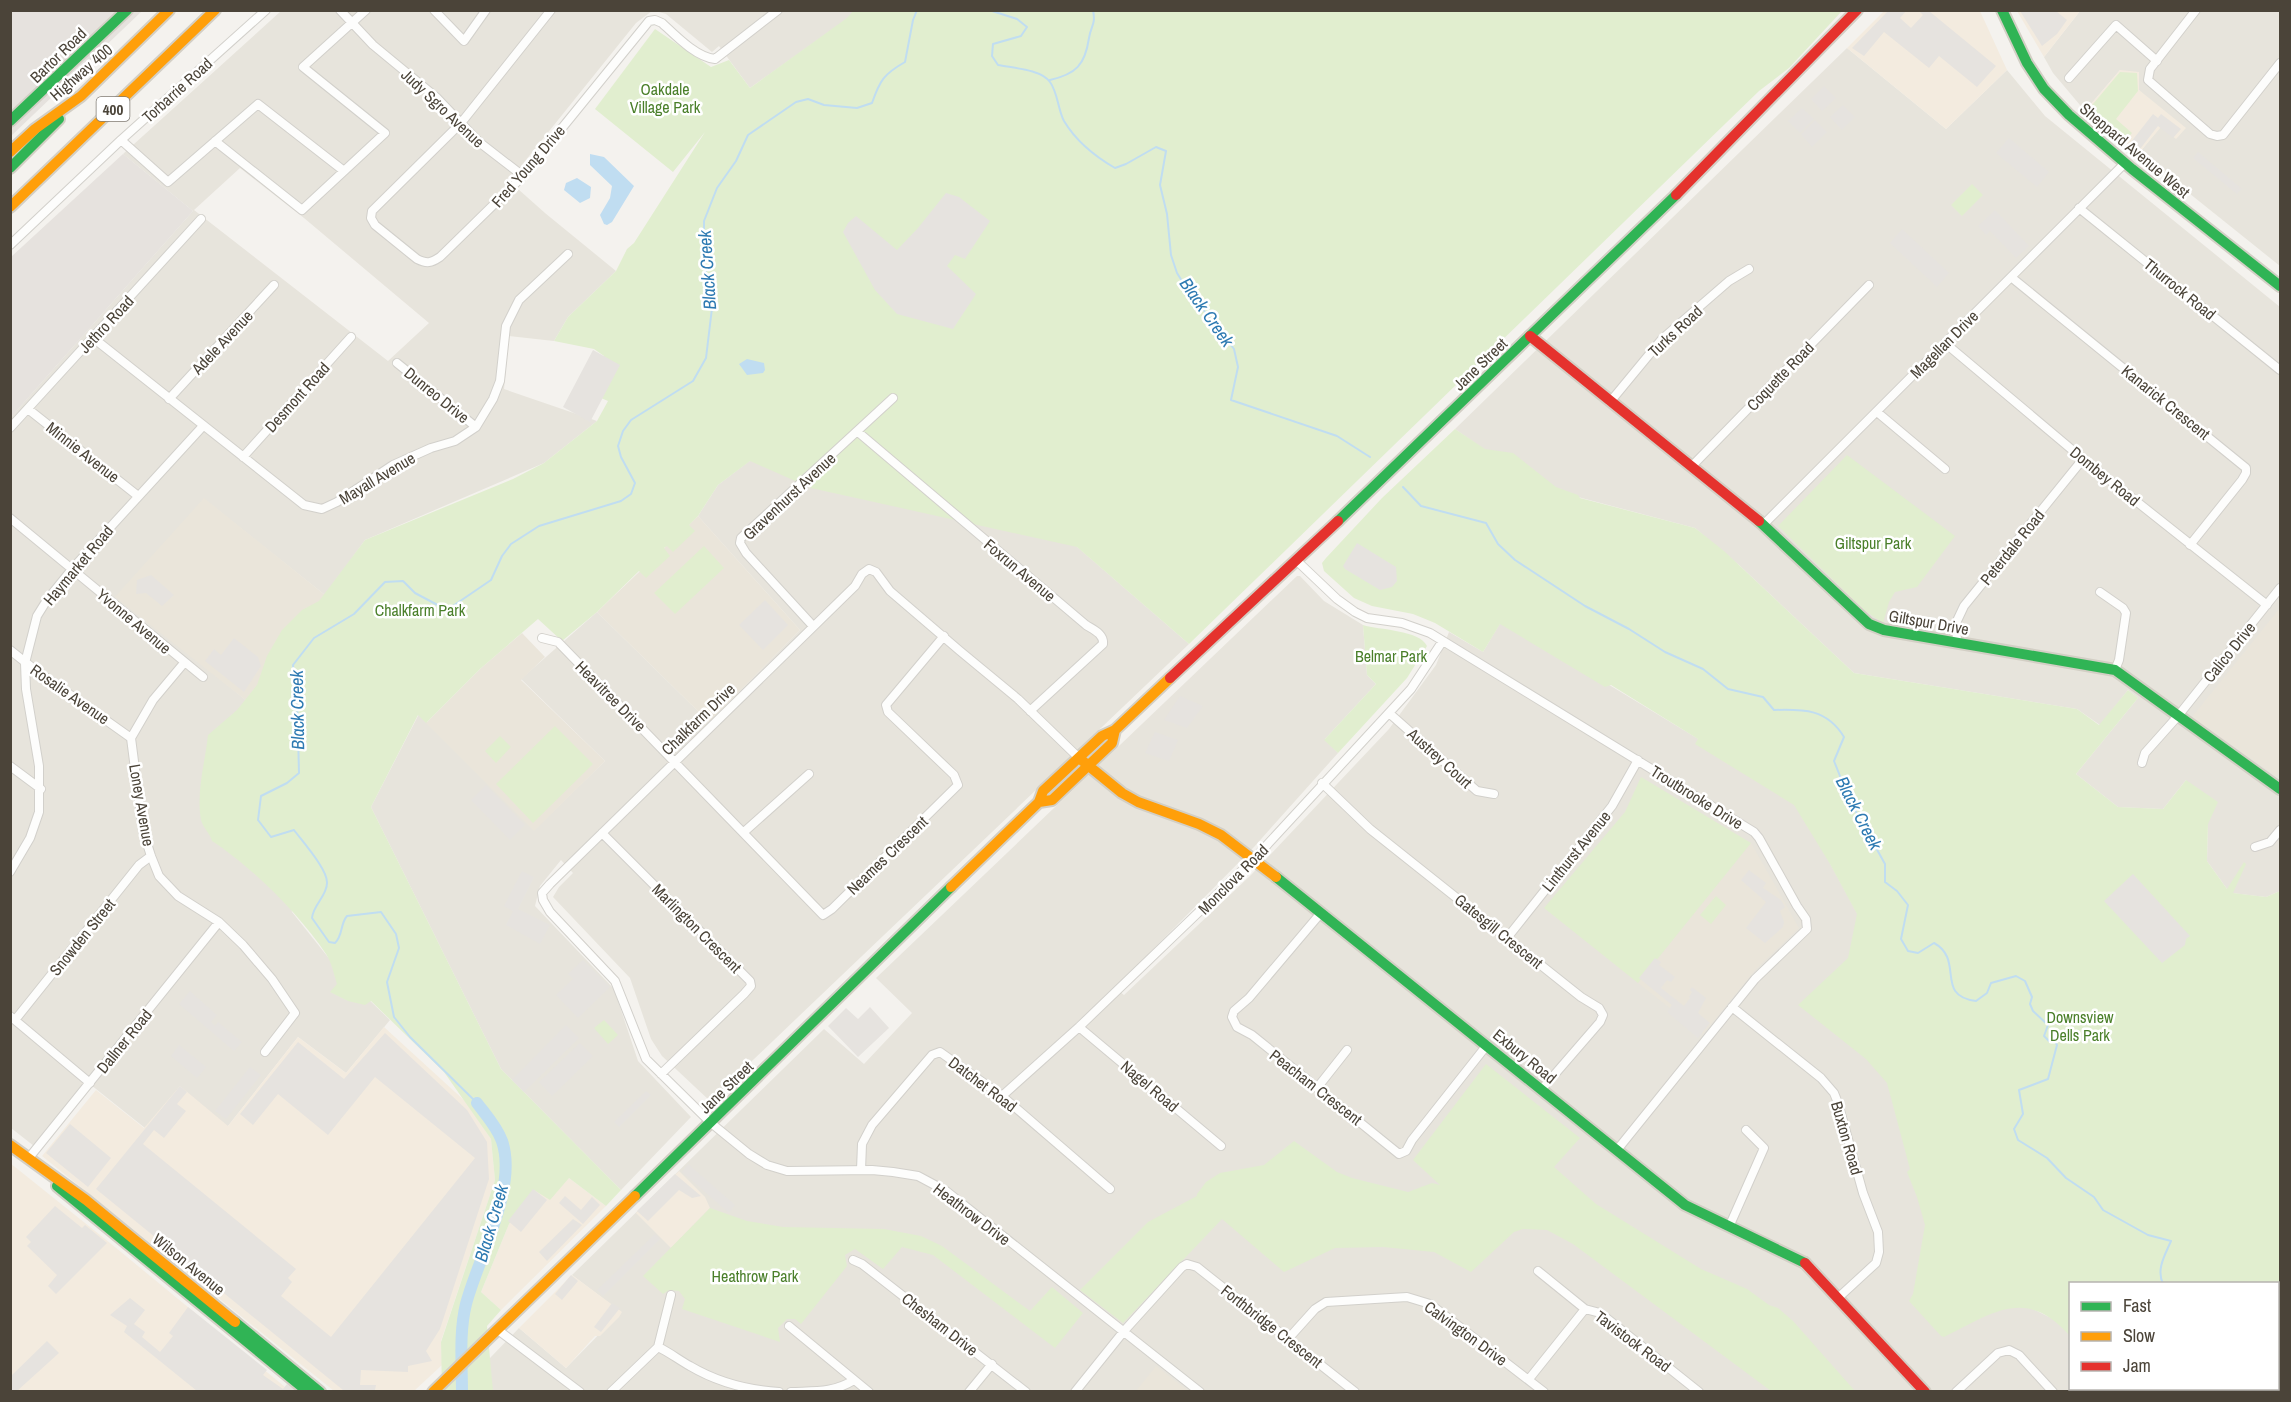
<svg xmlns="http://www.w3.org/2000/svg" width="2291" height="1402" viewBox="0 0 2291 1402" font-family="'Archivo Narrow',sans-serif">
<style>
.residential{fill:#e7e4dc;fill-rule:evenodd}
.commercial{fill:#f3ebdf}
.industrial{fill:#e6e2de}
.education{fill:#eae5da}
.green{fill:#e1eecf}
.parking{fill:#e6e3df}
.water{fill:#c0ddf1}
.lines{fill:none;stroke-linecap:round;stroke-linejoin:round}
.stream{stroke:#c0ddf1;stroke-width:2}
.river{stroke:#c0ddf1;stroke-width:12}
.street-casing{stroke:#d2d0cb;stroke-width:10}
.fast-casing{stroke:#d3cfc5;stroke-width:14}
.slow-casing{stroke:#d3cfc5;stroke-width:14}
.jam-casing{stroke:#d3cfc5;stroke-width:14}
.street{stroke:#fdfdfc;stroke-width:8}
.fast{stroke:#30b455;stroke-width:10}
.slow{stroke:#ff9f0a;stroke-width:10}
.jam{stroke:#e5322d;stroke-width:10}
.labels{text-anchor:middle;dominant-baseline:central;stroke-width:5;stroke-linejoin:round;paint-order:stroke}
.shield{fill:#fff;stroke:#817c74;stroke-width:1.5}
.shield-label{font-size:15px;font-weight:bold;fill:#4b4439}
.street-label{font-size:16px;fill:#4b4439;stroke:#fff}
.park-label{font-size:16px;fill:#4a7f2a;stroke:#fff}
.water-label{font-size:18px;font-style:italic;fill:#2e7ab2;stroke:#fff}
</style>
<rect width="100%" height="100%" fill="#f4f2ee"/>
<path class="residential" d="M281 11H652L636 23 509 181 545 213 616 271 568 317 554 341 509 336 504 389 597 421 544 463 365 540 325 595 204 499 214 674 253 706 292 912 339 971 390 1020 346 1073 298 1037 228 1126 145 1128 86 1081 34 1146 11 1128V417L193 211 123 154ZM240 168 304 218 429 323 388 361 194 210Z
M655 11H858L750 88 719 46 712 52 666 14Z
M2080 11H2280V266L2139 153 2161 126 2139 90 2120 70 2085 111 2053 73 2044 57Z
M1847 48 1946 129 2007 70 2045 116 2280 307V891L2266 897 2232 893 2227 889 2207 861 2208 824 2186 780 2163 809 2118 807 2076 774 2138 698 2128 690 2100 725 2077 709 1854 673 1739 565 1695 528 1559 492 1482 448 1455 429Z
M901 394 1189 644 710 1101 662 1056 651 1039 630 978 553 897 559 887 573 873 561 860 540 886 535 906 614 989 638 1061 691 1117 621 1190 501 1069 371 807 419 714 534 830 605 761 521 679 597 612 709 722 800 630 698 516 718 485 797 425Z
M1297 576H1300L1324 601 1363 625 1367 675 1376 684 1325 739 1338 753 1254 847 1115 988 1124 995 1251 875 1389 729 1436 665 1449 632 1483 652 1502 620 1794 797 1870 937 1887 1076 1925 1216 1964 1315 1997 1305 2029 1307 2059 1322 2070 1336V1388L2110 1389 2112 1392H490V1358L519 1328 566 1368 621 1312 572 1275 824 1029 864 1064 912 1013 876 978Z"/>
<path class="commercial" d="M1884 11H1980L2007 70 1946 129 1847 48Z
M2017 11H2080L2044 57Z
M2120 70 2139 72V90L2186 128 2176 139 2161 127 2139 153 2085 111Z
M384 1027 466 1102 491 1139 495 1180 441 1341 442 1365 414 1391H334L42 1156 96 1090 144 1128 180 1086 228 1126 298 1037 346 1073Z
M10 1163 110 1243 290 1391H11Z
M679 1171 705 1197 710 1208 671 1248 636 1213Z
M569 1178 606 1206 501 1310 481 1292 509 1224 534 1189Z
M572 1275 622 1312 619 1317 600 1336H595L566 1368 519 1328Z"/>
<path class="industrial" d="M11 11H142L11 136Z
M123 154 193 211 11 417V257Z"/>
<path class="education" d="M204 498 325 595 279 646 253 706 115 597Z
M698 516 800 630 709 722 597 612Z
M2280 608V771L2276 776 2192 717Z
M522 633 545 657 521 680 605 761 534 831 426 723 480 669Z
M1751 843 1799 928 1756 969 1703 1034 1638 983Z
M1156 1366 1188 1391H1136Z"/>
<path class="green" d="M853 11H1842L1789 68 1759 91 1189 644 1077 547 811 488 750 461 718 485 698 516 689 525 695 531 673 552 667 546 664 548 670 556 646 578 639 571 597 612 562 641 538 619 480 669 426 723 418 715 371 807 501 1069 621 1190 606 1206 569 1178 550 1200 534 1190 509 1224 481 1292 501 1310 487 1326 493 1391H442L441 1342 495 1180 491 1139 444 1072 371 1001 365 1005 348 1001 330 992 337 984C334 975 332 963 326 954 300 915 252 867 212 841 210 833 203 828 201 820 196 792 205 763 208 735L237 710 257 685 267 656 282 630 302 610 319 601 365 540 513 479 544 463 597 421 608 401 580 389 604 356 594 349 554 341 568 317 616 271 627 249 634 243 705 132 673 172 595 109 655 29 711 67 729 60 750 88 847 18Z
M2120 72 2137 73 2138 91 2116 119 2132 133 2125 141 2088 110Z
M1972 184 1983 195 1962 216 1951 205Z
M1455 429 1485 449 1513 453 1556 487 1578 495 1580 498 1695 528 1724 551 1854 673 2077 709 2099 725 2128 690 2138 698 2076 774 2118 807 2163 809 2186 780 2218 802 2208 824 2207 861 2227 889 2244 862 2246 864 2233 893 2266 897 2280 891V1391L2104 1392 2103 1389 2278 1388V1284H2070V1336C2026 1286 1993 1313 1944 1337L1941 1336 1909 1301 1913 1294 1925 1225 1917 1197 1907 1172 1910 1169 1887 1083 1866 1059 1798 1005 1848 958 1857 914 1830 864 1794 805 1695 744 1698 739 1611 685 1605 687 1500 624 1483 652 1435 623 1413 614 1372 606 1354 598 1324 571 1322 563 1326 558 1382 498Z
M1847 455 1955 536 1917 587 1895 592 1889 602 1883 623 1864 610 1778 526Z
M704 546 724 568 675 614 654 593Z
M1363 625C1379 630 1420 630 1427 646L1407 678 1338 753 1324 740 1376 684 1367 675Z
M555 726 593 764 533 823 496 784Z
M500 736 511 747 496 763 485 751Z
M1641 777 1751 843 1638 983 1544 908 1625 812Z
M1716 896 1726 905 1711 924 1700 915Z
M604 1020 618 1035 608 1044 594 1028Z
M1486 1064 1580 1138 1554 1167 1596 1204 1701 1269 1747 1289 1769 1305 1778 1308 1793 1321 1855 1391H1771L1573 1244 1547 1230 1523 1229 1514 1232 1471 1272 1434 1252 1383 1247 1335 1248 1284 1272 1222 1219 1123 1323 1080 1290 1148 1222 1197 1196V1194L1206 1182 1220 1173 1264 1165 1294 1141 1337 1172 1352 1178 1408 1192 1432 1183 1440 1185 1413 1160Z
M710 1208 747 1221 783 1227 884 1229 921 1236 942 1246 1030 1311 1052 1287 1083 1313 1055 1348 933 1255 902 1247 883 1269 855 1249 845 1255 847 1266 801 1324 795 1319H787L778 1328 780 1342 682 1309 685 1299 679 1291 669 1290 663 1294 643 1276Z"/>
<path class="parking" d="M1889 10 1906 11 1900 18 1911 28 1923 15 1919 11H1929L1996 66 1977 87 1939 56 1929 68 1884 32 1864 56 1852 48Z
M2020 11H2056L2067 20 2057 34 2042 46Z
M1824 86 1836 98 1822 111 1811 99Z
M1843 105 1855 117 1842 130 1830 117Z
M1802 108 1814 119 1800 133 1788 121Z
M2153 114 2158 118 2161 114 2181 129 2173 138 2158 126 2140 149 2131 142Z
M1815 120 1827 132 1812 147 1801 134Z
M2009 138 2049 172 2037 187 1996 153Z
M2198 152 2242 189 2237 194 2193 158Z
M946 193 959 197 990 221 965 259 955 255 947 266 976 294 953 329 897 314 875 290 843 232 848 223 856 216 897 250 918 228Z
M1995 210 2029 246 2016 258 1990 231 1986 235 1978 226Z
M1902 229 1949 273 1937 287 1890 243Z
M593 350 620 365 590 422 563 407Z
M1357 543 1396 567 1397 581 1392 587 1380 590 1345 569 1343 566Z
M151 575 174 595 162 606 146 593 136 594 137 580Z
M765 600 788 625 763 650 739 625Z
M234 638 258 657 261 666 244 692 205 661 214 649 221 655Z
M1180 696 1203 706 1187 728 1164 720Z
M1155 732 1178 740 1169 761 1145 753Z
M486 785 525 825 510 840 471 800Z
M1749 870 1766 883 1763 888 1781 900 1785 907 1780 911 1784 922 1783 927 1765 943 1746 928 1766 902 1741 880Z
M522 871 534 877 518 909 550 925 540 944 506 925 513 911 504 906Z
M2133 874 2190 936 2186 939 2185 945 2162 963 2104 901Z
M1655 958 1661 962 1659 965 1675 977 1671 982 1667 980 1661 988 1684 1006 1690 998 1689 997 1692 992 1690 990 1692 987 1706 998 1698 1013 1710 1023 1698 1038 1667 1012 1672 1005 1639 978Z
M583 960 610 987 578 1018 556 995 573 979 568 974Z
M190 991 217 1015 211 1022 215 1026 218 1022 242 1042 234 1051 179 1004Z
M870 1007 889 1028 858 1057 828 1026 846 1008 858 1019Z
M566 1025 579 1038 524 1092 512 1080Z
M385 1033 467 1110 487 1142 489 1179 440 1329 426 1351 432 1361 408 1366V1372L361 1370 360 1385H376L375 1390H343L96 1189 180 1086 187 1092 177 1104 186 1111 164 1138 154 1130 143 1144 296 1269 288 1278 292 1282 281 1296 331 1337 475 1158 375 1077 328 1135 278 1094 253 1125 240 1114 298 1042 344 1079Z
M580 1043 593 1056 552 1096 539 1082Z
M179 1045 206 1067 197 1078 171 1056Z
M250 1067 261 1075 226 1119 215 1111Z
M646 1091 651 1095 619 1127 614 1122Z
M70 1124 111 1158 88 1187 46 1153Z
M688 1164 735 1205 729 1213 682 1172Z
M675 1174 701 1196 692 1198 679 1190 648 1221 637 1211Z
M533 1189 547 1200 521 1232 508 1221Z
M565 1196 581 1210 592 1197 600 1205 583 1224 559 1203Z
M55 1206 82 1228 85 1225 107 1243 56 1294 48 1286 57 1275 27 1246 31 1242 26 1237Z
M573 1219 582 1225 547 1261 539 1252Z
M655 1234 660 1239 603 1296 597 1290Z
M571 1275 578 1281 562 1300 555 1294Z
M130 1298 145 1310 134 1324 145 1332 142 1337 160 1352 173 1336 169 1333 188 1307 267 1370 263 1375 283 1389 287 1384 296 1391H197L124 1332 127 1326 110 1315Z
M612 1303 620 1308 601 1332 594 1327Z
M47 1341 59 1353 17 1391H11V1376Z"/>
<path class="water" d="M590 154 604 157 634 186 612 222 607 225 604 224 600 215 610 198 612 186 590 165Z
M577 178 591 187 590 198 580 203 564 190 566 183Z
M747 359 764 363 765 370 763 373 747 375 739 364Z"/>
<g class="lines">
<path class="stream" d="M989 10 1017 19 1027 27 1021 36 993 44 992 56 998 65C1012 68 1041 69 1050 82 1058 93 1058 110 1064 121 1076 141 1096 157 1115 168L1126 164 1156 147 1166 151 1160 185 1167 214 1171 255 1177 273 1187 289 1234 349 1238 367 1231 400 1337 436 1370 457
M1050 80C1076 74 1085 65 1089 38 1091 25 1096 25 1093 10
M1403 487 1421 506 1486 523 1498 544 1515 560 1585 606 1629 629 1665 652 1703 669 1728 689 1763 697 1774 710C1804 709 1827 709 1844 737L1834 761 1850 801 1885 864V882L1897 891 1908 905 1901 939 1908 951 1918 953 1934 943C1965 960 1934 996 1976 1001L1987 993 1991 983 2016 976 2025 981 2032 997 2030 1004 2033 1011 2048 1025 2044 1036 2049 1041 2054 1040 2057 1045 2048 1079 2019 1090 2023 1114 2014 1129 2018 1140 2047 1158 2066 1178 2094 1197 2103 1210 2148 1235 2171 1241C2165 1255 2156 1269 2163 1284
M477 1103 410 1037 394 1017 387 982 399 948 396 934 381 912 347 916C340 924 343 936 335 943L329 942 312 918C313 905 327 896 327 883 328 870 302 841 294 830L271 837 258 820 261 796 287 783 299 773 297 696 293 665 314 638 354 614 385 582 403 581 415 593 447 610 491 580 502 556 511 544 539 526 621 501 631 494 635 483 621 457 618 446 623 431 631 420 693 381 706 358 712 308 704 261V221L717 188 736 161 748 135 796 102 808 99 824 105 857 108 872 103C880 80 884 74 905 62L913 20 917 10
M2278 1384 2280 1387"/>
<path class="river" d="M462 1392C462 1364 459 1332 466 1304 478 1258 518 1188 502 1141 497 1127 486 1115 477 1103"/>
<defs>
<path id="street" d="M340 10 373 45 436 97 479 142 523 176
M434 10 464 41 486 10
M551 10 461 123 372 211 371 218 375 225 417 259C427 264 431 263 440 257L523 176 649 21 655 20 662 23C676 36 696 57 715 59L778 10
M2196 10 2150 69 2148 80 2210 134 2217 136 2223 135 2280 63
M2069 78 2116 25 2157 61
M121 140 168 182 258 104 344 171
M215 141 302 210 385 133 303 67 366 10
M2079 208 2280 370
M10 245 121 140 266 10
M2011 277 2246 468V473L2242 480 2190 545
M92 337 304 505 322 509 337 502 393 465 431 448 455 441 476 427 493 399 500 381 506 326 519 300 568 254
M1945 343 2083 459 2267 605
M397 363 476 427
M169 399 274 285
M1610 402 1662 339 1729 281 1749 269
M28 409 138 496
M1877 412 1945 469
M10 428 201 219
M858 432 1086 625C1094 630 1104 634 1103 644L1030 711
M243 457 351 337
M1691 467 1869 285
M10 518 203 677
M1763 525 2125 163
M1296 560 1337 599 1355 612 1367 618 1402 623 1430 633 1754 832 1759 838 1797 906 1806 919 1807 929 1755 979 1617 1150
M2100 592 2123 608 2126 613 2119 660 2115 670
M813 626 746 553 740 543 741 538 893 398
M542 638 558 642 823 915 832 909 958 785 954 775 888 712 886 705 944 636
M1957 642 1956 623 1964 606 2083 459
M10 650 34 669 131 738
M184 663 153 700 131 738 143 831 151 856 159 876 178 896 219 922 243 945 272 979 295 1013 265 1052
M1389 713 1477 791 1494 794
M1079 758 1018 699 960 651 890 591 876 572 869 569 862 574 855 586 550 884 542 893 543 900 550 912 615 981 646 1059 711 1123 749 1154 767 1165 787 1171 872 1170 893 1172 918 1176 946 1191 1200 1392
M2142 763 2145 753 2178 716 2280 588
M10 766 41 789
M1322 783 1370 829 1581 997 1599 1008 1603 1015 1600 1022 1542 1089
M744 832 809 774
M602 833 750 981 751 986 744 994 661 1074
M2255 847 2270 842 2280 830
M10 872 30 838 39 812V766L26 689 25 663 37 616 47 600 73 568 203 426
M1320 914 1249 998 1234 1011 1232 1017 1237 1027 1252 1035 1399 1154 1406 1151 1412 1140 1487 1045
M1507 938 1612 806 1638 760
M1732 1007 1821 1078 1834 1093 1838 1103 1863 1193 1878 1232 1879 1252 1876 1263 1839 1297
M10 1016 90 1083
M15 1020 139 865 151 856
M1079 1027 1221 1146
M1317 1088 1347 1050
M1002 1096 1079 1027 1254 859 1411 689 1442 642
M28 1159 219 922
M861 1170 862 1144 872 1125 932 1055 940 1052 1002 1096 1110 1189
M1729 1227 1764 1148 1746 1130
M853 1260 862 1264 1026 1392
M1538 1271 1585 1309 1600 1313 1699 1392
M789 1326 869 1392
M498 1330 580 1392
M1288 1339 1315 1309 1326 1302 1407 1297 1430 1304 1544 1392
M658 1347C669 1352 679 1360 690 1366 717 1382 748 1390 779 1392
M1529 1379 1585 1309
M611 1392 658 1347 671 1295
M791 1392C815 1391 833 1393 854 1380
M969 1392 992 1364
M1075 1392 1124 1331 1182 1267 1187 1264 1197 1267 1355 1392
M1956 1392 1998 1353 2009 1350 2019 1355 2053 1392"/>
<path id="fast" d="M2002 10 2027 63 2044 89 2069 115 2132 169 2280 286
M10 121 127 10
M10 168 59 119
M1338 521 1676 195
M1759 521 1869 624 1884 630 2115 670 2280 789
M1276 877 1685 1205 1805 1263
M57 1186 308 1392
M635 1196 951 887
M235 1322 320 1392"/>
<path id="slow" d="M10 152 35 129 81 96 169 10
M10 207 215 10
M1079 758 1122 793 1138 802 1199 824 1221 835 1276 877
M1039 802 1052 800 1112 743 1115 730
M951 887 1039 802 1043 791 1102 736 1115 730 1170 678
M10 1145 86 1200 235 1322
M433 1392 635 1196"/>
<path id="jam" d="M1676 195 1857 10
M1530 336 1759 521
M1170 678 1338 521
M1805 1263 1925 1392"/>
</defs>
<use href="#street" class="street-casing"/>
<use href="#fast" class="fast-casing"/>
<use href="#slow" class="slow-casing"/>
<use href="#jam" class="jam-casing"/>
<use href="#street" class="street"/>
<use href="#fast" class="fast"/>
<use href="#slow" class="slow"/>
<use href="#jam" class="jam"/>
</g>
<g class="labels">
<rect class="shield" x="96.5" y="97" width="33" height="24" rx="4.5"/>
<g class="shield-label">
<text x="113" y="109">400</text>
</g>
<g class="street-label">
<text transform="translate(58 55) rotate(-44)">Bartor Road</text>
<text transform="translate(81 72) rotate(-41)">Highway 400</text>
<text transform="translate(177 90) rotate(-42)">Torbarrie Road</text>
<text transform="translate(443 108) rotate(43)">Judy Sgro Avenue</text>
<text transform="translate(2135 150) rotate(40)">Sheppard Avenue West</text>
<text transform="translate(528 166) rotate(-49)">Fred Young Drive</text>
<text transform="translate(2180 289) rotate(39)">Thurrock Road</text>
<text transform="translate(106 324) rotate(-47)">Jethro Road</text>
<text transform="translate(1675 331) rotate(-43)">Turks Road</text>
<text transform="translate(222 342) rotate(-47)">Adele Avenue</text>
<text transform="translate(1944 344) rotate(-45)">Magellan Drive</text>
<text transform="translate(1480 364) rotate(-44)">Jane Street</text>
<text transform="translate(1780 376) rotate(-46)">Coquette Road</text>
<text transform="translate(437 395) rotate(39)">Dunreo Drive</text>
<text transform="translate(297 397) rotate(-48)">Desmont Road</text>
<text transform="translate(2166 402) rotate(39)">Kanarick Crescent</text>
<text transform="translate(83 452) rotate(38)">Minnie Avenue</text>
<text transform="translate(2105 476) rotate(39)">Dombey Road</text>
<text transform="translate(377 478) rotate(-31)">Mayall Avenue</text>
<text transform="translate(789 496) rotate(-43)">Gravenhurst Avenue</text>
<text transform="translate(2012 547) rotate(-51)">Peterdale Road</text>
<text transform="translate(78 565) rotate(-50)">Haymarket Road</text>
<text transform="translate(1020 570) rotate(40)">Foxrun Avenue</text>
<text transform="translate(134 621) rotate(40)">Yvonne Avenue</text>
<text transform="translate(1929 622) rotate(10)">Giltspur Drive</text>
<text transform="translate(2229 652) rotate(-51)">Calico Drive</text>
<text transform="translate(70 694) rotate(35)">Rosalie Avenue</text>
<text transform="translate(611 696) rotate(45)">Heavitree Drive</text>
<text transform="translate(698 719) rotate(-44)">Chalkfarm Drive</text>
<text transform="translate(1440 758) rotate(42)">Austrey Court</text>
<text transform="translate(1697 797) rotate(32)">Troutbrooke Drive</text>
<text transform="translate(142 805) rotate(80)">Loney Avenue</text>
<text transform="translate(1576 851) rotate(-51)">Linthurst Avenue</text>
<text transform="translate(887 855) rotate(-44)">Neames Crescent</text>
<text transform="translate(1233 879) rotate(-45)">Monclova Road</text>
<text transform="translate(697 928) rotate(45)">Marlington Crescent</text>
<text transform="translate(1499 931) rotate(39)">Gatesgill Crescent</text>
<text transform="translate(82 937) rotate(-51)">Snowden Street</text>
<text transform="translate(124 1041) rotate(-51)">Dallner Road</text>
<text transform="translate(1525 1056) rotate(39)">Exbury Road</text>
<text transform="translate(983 1084) rotate(37)">Datchet Road</text>
<text transform="translate(1150 1086) rotate(40)">Nagel Road</text>
<text transform="translate(726 1087) rotate(-44)">Jane Street</text>
<text transform="translate(1316 1087) rotate(38)">Peacham Crescent</text>
<text transform="translate(1847 1138) rotate(74)">Buxton Road</text>
<text transform="translate(972 1214) rotate(37)">Heathrow Drive</text>
<text transform="translate(189 1264) rotate(39)">Wilson Avenue</text>
<text transform="translate(940 1324) rotate(38)">Chesham Drive</text>
<text transform="translate(1272 1326) rotate(38)">Forthbridge Crescent</text>
<text transform="translate(1466 1333) rotate(36)">Calvington Drive</text>
<text transform="translate(1633 1341) rotate(37)">Tavistock Road</text>
</g>
<g class="park-label">
<text x="665" y="89">Oakdale<tspan x="665" dy="18">Village Park</tspan></text>
<text x="1873" y="543">Giltspur Park</text>
<text x="420" y="610">Chalkfarm Park</text>
<text x="1391" y="656">Belmar Park</text>
<text x="2080" y="1017">Downsview<tspan x="2080" dy="18">Dells Park</tspan></text>
<text x="755" y="1276">Heathrow Park</text>
</g>
<g class="water-label">
<text transform="translate(707 270) rotate(-94)">Black Creek</text>
<text transform="translate(1207 312) rotate(55)">Black Creek</text>
<text transform="translate(297 710) rotate(-91)">Black Creek</text>
<text transform="translate(1859 813) rotate(63)">Black Creek</text>
<text transform="translate(491 1223) rotate(-74)">Black Creek</text>
</g>
</g>
<rect width="2291" height="1402" fill="none" stroke="#4b4439" stroke-width="24"/>
<rect x="2069" y="1282" width="210" height="108" fill="#ffffff" stroke="#b7b4b0" stroke-width="1.5"/>
<rect x="2081" y="1302" width="30" height="9" fill="#30b455" stroke="#b7b4b0" stroke-width="1.5"/>
<text x="2123" y="1312" font-size="18" fill="#4b4439">Fast</text>
<rect x="2081" y="1332" width="30" height="9" fill="#ff9f0a" stroke="#b7b4b0" stroke-width="1.5"/>
<text x="2123" y="1342" font-size="18" fill="#4b4439">Slow</text>
<rect x="2081" y="1362" width="30" height="9" fill="#e5322d" stroke="#b7b4b0" stroke-width="1.5"/>
<text x="2123" y="1372" font-size="18" fill="#4b4439">Jam</text>
</svg>
